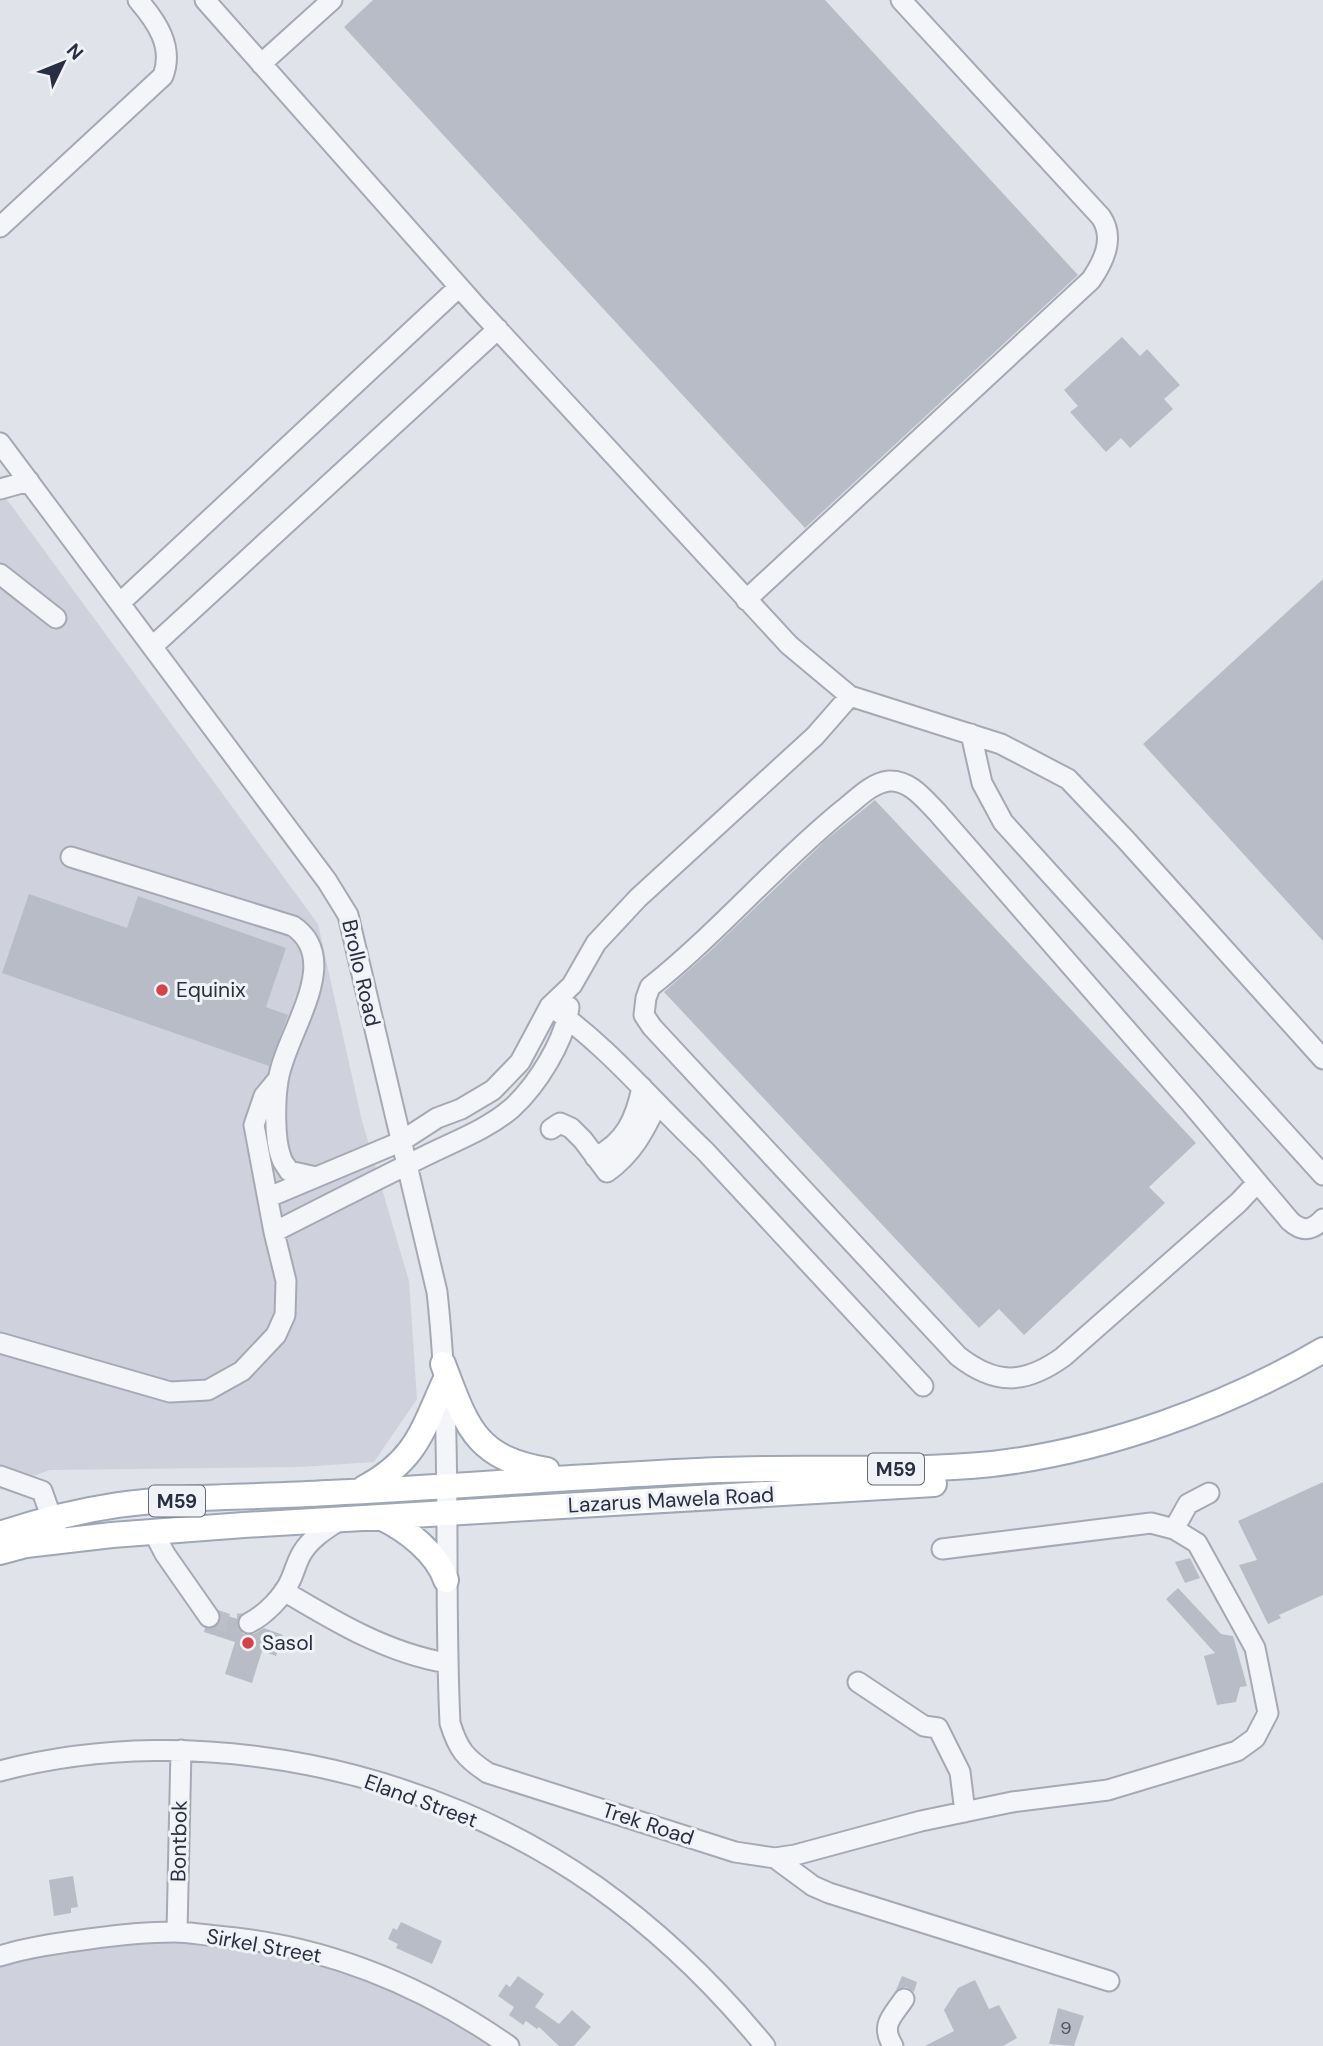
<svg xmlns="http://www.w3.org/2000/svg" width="1323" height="2046" viewBox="0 0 1323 2046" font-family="'DM Sans',sans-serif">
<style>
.built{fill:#cfd2dc}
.building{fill:#b8bcc7}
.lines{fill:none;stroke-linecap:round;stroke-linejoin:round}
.minor-tunnel{stroke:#bcbfc8;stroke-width:19;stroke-dasharray:19 10;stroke-linecap:butt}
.minor-casing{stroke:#a6a9b4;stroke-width:23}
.major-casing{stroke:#9fa6b6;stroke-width:28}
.minor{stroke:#f3f5f8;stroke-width:19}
.major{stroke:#fff;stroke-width:24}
.poi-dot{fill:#d2434a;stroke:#f0f2f7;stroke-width:2.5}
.labels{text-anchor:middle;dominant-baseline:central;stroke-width:6;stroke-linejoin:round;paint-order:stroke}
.number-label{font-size:18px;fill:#4c5263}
.shield{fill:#f0f2f7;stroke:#646a78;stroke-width:2}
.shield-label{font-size:19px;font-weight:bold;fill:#282f42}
.street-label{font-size:21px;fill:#282f42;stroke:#f0f2f7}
.poi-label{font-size:21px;fill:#282f42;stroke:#f0f2f7;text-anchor:start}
</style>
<rect width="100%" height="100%" fill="#e1e3ea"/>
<path class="built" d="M0 490 318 924 362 1121 409 1281 417 1399 374 1462 301 1467 50 1470 0 1488Z
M177 1932 370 1971 506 2046H0V1957Z"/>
<path class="building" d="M373 0H825L1078 275 805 528 344 27Z
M1122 337 1140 356 1147 349 1180 385 1164 399 1173 409 1130 448 1121 438 1106 452 1070 412 1078 406 1064 390Z
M1323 579V941L1143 744Z
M875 800 1196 1143 1149 1187 1165 1203 1024 1335 999 1309 979 1328 664 992 708 953 827 839Z
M29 894 127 928 138 896 286 948 266 1007 288 1015 269 1066 2 973Z
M1323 1482V1595L1279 1615 1281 1618 1268 1624 1239 1565 1257 1560 1238 1521Z
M1190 1558 1200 1578 1185 1583 1175 1562Z
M1178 1588 1221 1634 1233 1636 1247 1686 1240 1687 1236 1702 1217 1705 1204 1656 1215 1653 1166 1599Z
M221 1614 238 1619V1628L243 1634H254L264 1628 283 1635 276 1656 262 1651 252 1683 225 1674 235 1642 204 1632 205 1628 217 1627 220 1622Z
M73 1876 78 1907 71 1908V1913L54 1916 49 1880Z
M401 1922 442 1941 432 1964 396 1948 398 1944 388 1939 393 1928 397 1930Z
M518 1976 544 1994 535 2007 559 2024 572 2010 591 2027 574 2046H559L539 2027 537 2029 526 2021 523 2025 509 2015 514 2007 498 1996 506 1984 510 1987Z
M902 1976 917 1982 914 1992 906 1987 896 1990Z
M975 1980 989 2009 999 2005 1017 2038 1003 2046H925L954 2031 944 2010 958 1988Z
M1058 2008 1084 2016 1074 2046 1049 2044Z"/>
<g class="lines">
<path class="minor-tunnel" d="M209 1617 227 1623H249"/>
<defs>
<path id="minor" d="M205 0 477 307 789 645 850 696 1001 744 1068 779 1126 840 1323 1059
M261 64 332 0
M0 227 163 76C174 47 157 22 138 0
M0 443 327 881 348 915 437 1292C453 1436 443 1579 450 1723 458 1749 465 1758 488 1773L735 1852 775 1858 795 1855 921 1821 1012 1802 1108 1790 1237 1751 1255 1738 1268 1713 1255 1648 1197 1543 1174 1529 1151 1523 942 1549
M0 489 29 481
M0 574 56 618
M746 600 1091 280C1104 261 1115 238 1101 217L901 0
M121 602 459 287
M153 646 498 329
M971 734 982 783 1003 822 1323 1175
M71 857 293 926C345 961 284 1035 278 1081 275 1100 274 1139 281 1157 282 1162 287 1167 289 1171L316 1177
M550 1006C609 1047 653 1102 705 1151L923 1386
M551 1129 560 1123 571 1128 583 1140 607 1172C632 1154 644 1132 657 1104
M595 1157C625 1143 636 1118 642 1087
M1256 1184 1238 1203 1063 1357C1024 1385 995 1385 958 1356L652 1027 644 1015 646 998 650 987C718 933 776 864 844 809 857 799 871 783 889 781 910 780 924 799 937 812L1193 1106 1290 1221C1302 1232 1312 1231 1323 1219
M269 1197 400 1142 437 1118 461 1109 493 1090 520 1062 550 1006 572 985 596 943 638 898 815 736 850 696
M274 1232C325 1206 376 1180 427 1155 455 1141 488 1129 512 1108 537 1085 565 1041 569 1007
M0 1343 170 1392 208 1390 242 1371 276 1335 285 1315 286 1281 274 1232 254 1125 264 1096 278 1079
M0 1476 42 1491 56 1530
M1174 1529 1188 1504 1209 1493
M153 1531 165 1554 209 1617
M284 1591C336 1622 387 1653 447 1663
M249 1623C265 1615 284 1596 291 1579 295 1570 297 1561 302 1553 311 1538 326 1529 340 1520
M858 1682 924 1726 938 1728 960 1772 965 1812
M0 1771C199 1719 429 1769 596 1886 659 1931 716 1986 765 2046
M775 1858 813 1886 829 1893 1109 1981
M177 1932 181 1750
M0 1956C29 1947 59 1943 89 1939 117 1935 146 1932 174 1932 189 1932 203 1935 217 1936 324 1945 422 1985 509 2046
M893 2046C880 2025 892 2017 904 1999"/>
<path id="major" d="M443 1364C467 1427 475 1458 547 1470
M364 1488C415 1461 422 1432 444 1383
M382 1518C407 1530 437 1553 446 1580
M0 1534C38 1521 78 1511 118 1505 185 1496 260 1497 328 1493 459 1487 590 1475 721 1470 811 1466 902 1473 992 1464 1104 1451 1226 1407 1323 1350
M0 1552 26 1545 112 1535 244 1525 934 1484"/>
</defs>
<use href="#minor" class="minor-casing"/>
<use href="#major" class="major-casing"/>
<use href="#minor" class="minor"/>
<use href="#major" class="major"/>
</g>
<g class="poi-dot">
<circle cx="162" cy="990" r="7"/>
<circle cx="248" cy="1643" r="7"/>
</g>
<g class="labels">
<g class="number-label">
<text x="1066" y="2028">9</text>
</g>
<g class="shield">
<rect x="868" y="1453.5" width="56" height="31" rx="5"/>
<rect x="149" y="1485.5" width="56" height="31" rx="5"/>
</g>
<g class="shield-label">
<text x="896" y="1469">M59</text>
<text x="177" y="1501">M59</text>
</g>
<g class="street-label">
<text transform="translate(361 973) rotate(77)">Brollo Road</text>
<text transform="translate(671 1500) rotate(-3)">Lazarus Mawela Road</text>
<text transform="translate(421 1801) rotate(20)">Eland Street</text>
<text transform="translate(648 1824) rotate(18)">Trek Road</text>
<text transform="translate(179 1841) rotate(-89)">Bontbok</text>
<text transform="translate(264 1946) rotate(10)">Sirkel Street</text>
</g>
<g class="poi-label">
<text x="176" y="990">Equinix</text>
<text x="262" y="1643">Sasol</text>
</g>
</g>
<g transform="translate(63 63) rotate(47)" stroke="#f0f2f7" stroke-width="5" paint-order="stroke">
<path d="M0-5L12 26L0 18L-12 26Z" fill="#282f42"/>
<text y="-10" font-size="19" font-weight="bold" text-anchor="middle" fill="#282f42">N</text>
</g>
</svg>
